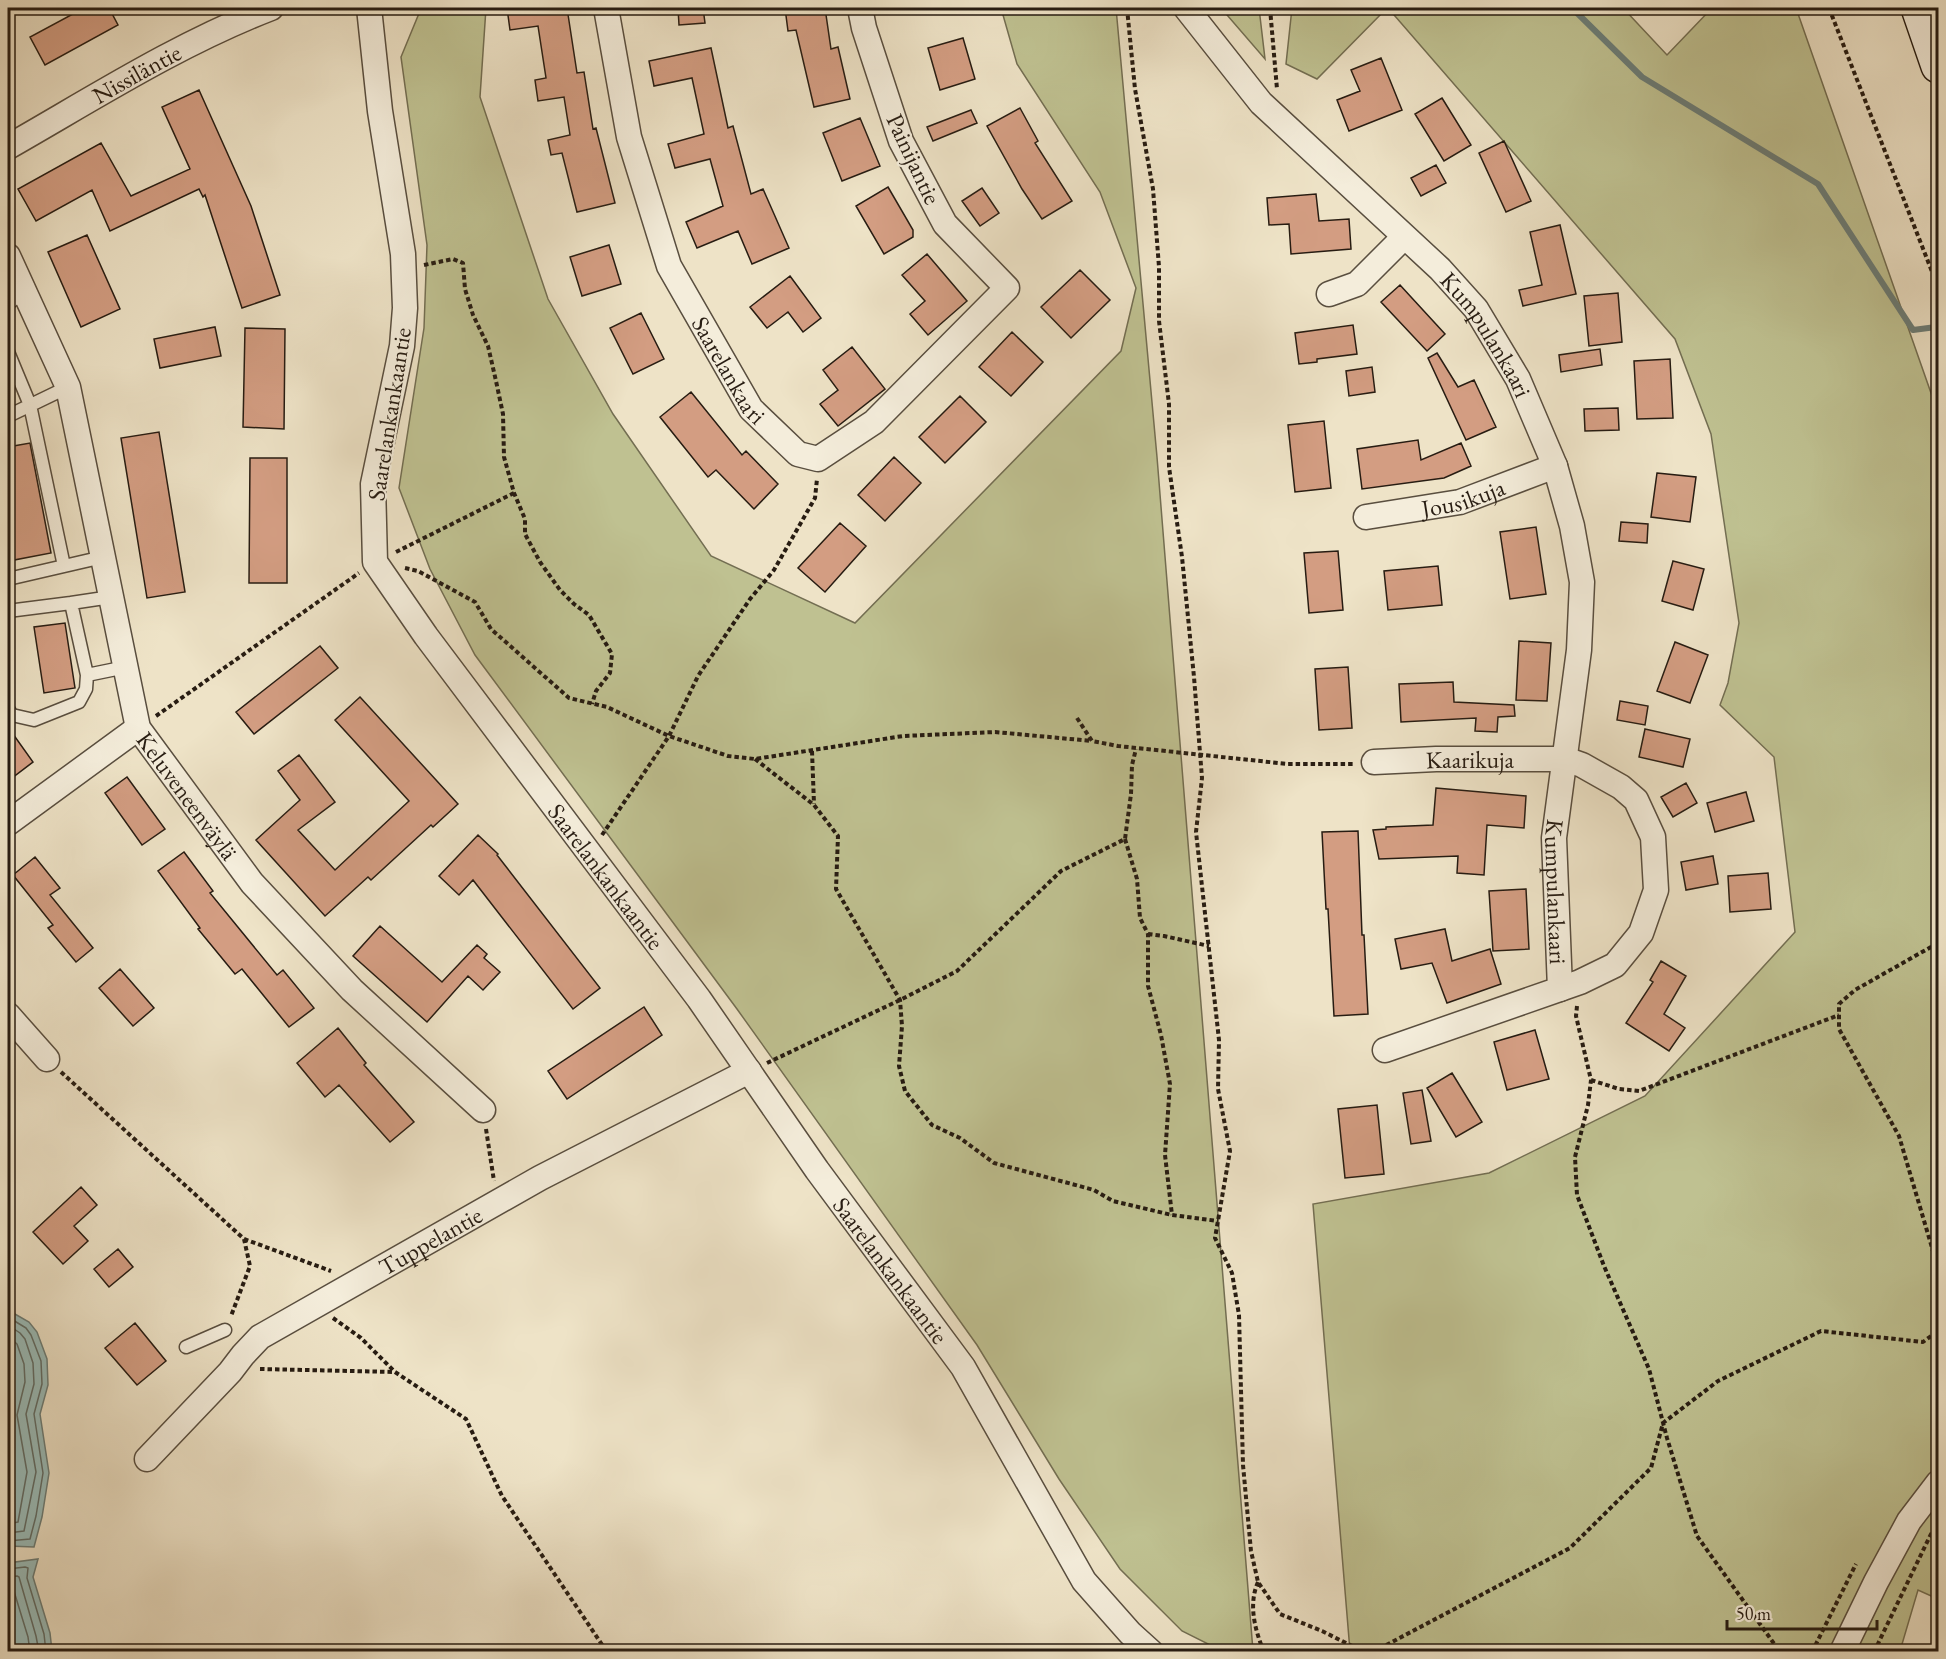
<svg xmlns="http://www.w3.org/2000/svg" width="1946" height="1659" viewBox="0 0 1946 1659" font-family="'EB Garamond',serif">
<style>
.green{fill:#bfc191;stroke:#736e52;stroke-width:1.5}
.water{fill:#9abdba;stroke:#6c7d77;stroke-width:1.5}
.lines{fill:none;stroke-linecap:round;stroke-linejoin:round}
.shore{stroke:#606c66;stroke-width:1.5}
.stream{stroke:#6c7d77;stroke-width:6}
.building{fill:#d39d82;stroke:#271c12;stroke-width:1.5}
.lane-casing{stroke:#594e3f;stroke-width:15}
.street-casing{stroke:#594e3f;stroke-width:27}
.secondary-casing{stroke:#271c12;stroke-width:36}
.path{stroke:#271c12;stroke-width:4;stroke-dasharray:4.5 3;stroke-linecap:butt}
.lane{stroke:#f4eddb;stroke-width:12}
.street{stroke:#f4eddb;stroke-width:24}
.secondary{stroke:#f4eddb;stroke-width:33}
.labels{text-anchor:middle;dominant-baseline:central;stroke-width:4.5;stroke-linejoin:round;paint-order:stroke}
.street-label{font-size:24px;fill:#271c12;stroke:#f4eddb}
</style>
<rect width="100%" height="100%" fill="#eee3c7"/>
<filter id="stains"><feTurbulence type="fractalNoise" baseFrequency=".00333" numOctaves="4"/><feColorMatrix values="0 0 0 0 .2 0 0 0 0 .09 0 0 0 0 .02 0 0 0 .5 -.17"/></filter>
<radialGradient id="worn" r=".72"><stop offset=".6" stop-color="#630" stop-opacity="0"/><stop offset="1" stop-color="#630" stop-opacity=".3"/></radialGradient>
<path class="green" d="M439 8H486L480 97 548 299 613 414 711 556 855 623 1121 351 1136 288 1100 192 1017 64 1001 8H1116L1157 457 1253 1651H1222L1182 1631 1120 1569 1059 1479 977 1345 737 1009 475 655 430 569 399 488 424 328 427 245 401 57 420 11Z
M1221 8H1259L1265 59Z
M1292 8H1387L1317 79 1286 64Z
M1388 8H1623L1667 55 1712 8H1796L1938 413V1599L1918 1590 1900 1651H1350L1313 1204 1489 1173 1645 1096 1795 932 1774 757 1720 705 1728 683 1739 623 1711 434 1675 339Z"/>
<path class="water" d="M8 1310 29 1322 37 1332 47 1359 48 1385 40 1414 49 1473 42 1517 34 1547 8 1546Z
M38 1559 33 1577 50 1633 52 1651H8V1563Z"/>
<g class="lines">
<path class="shore" d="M8 1317 26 1328 31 1335 41 1361 42 1384 34 1414 43 1473 36 1516 30 1539 8 1541
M8 1325 20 1333 25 1339 33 1363 34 1384 26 1414 36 1472 24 1531 8 1533
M8 1336 17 1344 24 1364 25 1382 17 1415 27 1472 18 1522 8 1524
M8 1569 25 1567 28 1568 27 1578 44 1634 46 1652
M8 1577 17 1576 19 1577 36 1636 39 1652
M8 1586 13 1588 28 1637 30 1652"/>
<path class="stream" d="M1572 8 1642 77 1818 184 1913 330 1936 327"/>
</g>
<path class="building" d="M84 8H109L118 25 45 65 30 37Z
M507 8H567L577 73 584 72 593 129 596 128 615 203 577 212 562 153 551 155 548 140 570 135 564 97 538 101 535 80 546 78 538 26 510 30Z
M678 8H703L705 23 679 25Z
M785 8H825L831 49 838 47 850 99 814 107 796 30 788 31Z
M963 38 975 79 940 90 928 48Z
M711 48 728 128 733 126 751 194 763 189 789 248 752 264 738 231 697 248 686 222 723 206 710 159 675 168 668 144 704 134 692 78 654 86 649 61Z
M1381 58 1402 110 1349 131 1337 100 1360 91 1351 70Z
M199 90 251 206 280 295 242 308 205 195 203 197 199 189 110 231 92 190 36 221 18 189 101 143 131 196 190 169 162 107Z
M1442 98 1471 145 1444 161 1415 114Z
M1020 108 1038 141 1035 143 1072 201 1042 219 1022 189 987 126Z
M971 110 977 123 933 141 927 127Z
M860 118 880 166 842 181 823 133Z
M1504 141 1531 201 1506 212 1479 153Z
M1436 165 1446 183 1421 196 1411 178Z
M888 187 913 230V237L884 254 856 206Z
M982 188 999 213 980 226 962 201Z
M1316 194 1319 221 1349 219 1351 249 1291 254 1289 224 1269 225 1267 198Z
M1560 225 1576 294 1523 306 1519 290 1542 285 1530 232Z
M87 235 120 309 81 327 48 252Z
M609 245 621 284 582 296 570 257Z
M927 254 967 301 928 335 910 314 925 301 902 275Z
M1080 270 1110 300 1071 338 1041 307Z
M790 276 821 318 803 332 788 312 767 328 750 307Z
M1400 285 1445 334 1427 351 1381 302Z
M1618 293 1622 342 1589 346 1584 296Z
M641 313 664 359 633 374 610 328Z
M1353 325 1357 354 1317 359V362L1299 364 1295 333Z
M215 327 221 356 160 368 154 339Z
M245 328 285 329 284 429 243 427Z
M1012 332 1043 362 1011 396 979 367Z
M852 347 885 389 838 426 820 404 838 390 823 370Z
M1600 349 1602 365 1561 372 1559 355Z
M1437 353 1458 387 1474 380 1496 427 1466 440 1428 358Z
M1670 359 1673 418 1637 419 1634 361Z
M1372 367 1375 392 1349 396 1346 371Z
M691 392 742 455 746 451 778 484 754 509 716 470 708 477 660 417Z
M960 396 986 422 945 463 919 437Z
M1618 408 1619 430 1585 431 1584 409Z
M1324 421 1331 488 1295 492 1288 425Z
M159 432 185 592 147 598 121 438Z
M1418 440 1421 460 1461 443 1471 466 1444 478 1362 489 1357 449Z
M30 443 51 553 14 560 8 523V447Z
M894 457 921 483 885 521 858 495Z
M250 458H287V583H249Z
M1657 473 1696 477 1690 522 1651 517Z
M1621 522 1648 524 1647 543 1619 541Z
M840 523 866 546 825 592 798 568Z
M1536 527 1546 594 1510 599 1500 532Z
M1338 551 1343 610 1309 613 1304 553Z
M1673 561 1704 569 1693 610 1662 601Z
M1438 566 1442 605 1388 610 1384 571Z
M65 623 75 688 44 693 34 627Z
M1519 641 1551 643 1547 701 1516 700Z
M1675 642 1708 655 1690 703 1657 691Z
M320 646 338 668 254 734 236 712Z
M1348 667 1352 728 1319 730 1315 669Z
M1453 682 1454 702 1514 705 1515 716 1498 717 1497 732 1475 731 1476 718 1401 722 1399 684Z
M360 697 458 804 433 827 431 825 371 880 368 877 325 916 256 840 300 800 278 771 299 755 335 802 298 830 335 870 409 801 335 720Z
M1620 701 1648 706 1645 725 1617 720Z
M8 727 33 762 8 781Z
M1645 729 1690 739 1683 767 1639 757Z
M127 777 165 829 142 845 105 793Z
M1686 783 1697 803 1673 817 1661 797Z
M1436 788 1526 796 1524 828 1487 825 1484 875 1457 873 1458 856 1379 859 1373 830 1386 829V827L1433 825Z
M1746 792 1754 821 1715 832 1707 803Z
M1358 831 1362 935H1364L1368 1014 1334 1016 1328 909H1326L1322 832Z
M478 835 498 854 497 855 600 988 573 1009 473 880 459 895 439 876Z
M184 852 213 891 210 893 277 975 283 970 314 1008 289 1027 242 969 235 974 198 929 200 928 158 871Z
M1713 856 1718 884 1686 890 1681 862Z
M35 857 60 888 50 895 93 948 76 962 48 928 53 925 13 875Z
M1768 873 1771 909 1730 912 1728 876Z
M1526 889 1529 949 1493 951 1489 891Z
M380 926 442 982 477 945 487 954 484 958 500 972 483 990 468 976 427 1022 353 956Z
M1445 929 1452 961 1490 949 1501 984 1447 1003 1432 963 1401 969 1395 939Z
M1661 961 1686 976 1664 1014 1685 1028 1669 1051 1626 1023 1653 982 1650 980Z
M120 969 154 1008 133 1026 99 988Z
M644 1007 662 1035 567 1099 548 1071Z
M338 1028 366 1063 364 1065 414 1122 390 1142 339 1085 325 1097 297 1063Z
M1535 1030 1549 1079 1507 1090 1494 1042Z
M1452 1073 1482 1122 1456 1137 1427 1088Z
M1422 1090 1431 1141 1411 1144 1403 1093Z
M1377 1105 1384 1174 1345 1178 1338 1109Z
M81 1187 97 1205 74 1226 88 1241 63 1264 33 1232Z
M118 1249 133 1267 109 1287 94 1269Z
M135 1323 166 1361 137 1385 105 1348Z"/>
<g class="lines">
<defs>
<path id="lane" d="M8 304 24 291
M8 352 30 405 64 566
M8 416 68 387
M8 579 103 557
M71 603 111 597
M8 611 71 603 87 675 86 689 79 702 34 720 12 715 8 709
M87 675 126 667
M186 1347 225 1330"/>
<g id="street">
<path id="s1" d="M369 8 380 111 403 254 405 308 402 346 373 484 375 562 426 636 699 999 817 1170 963 1367 1084 1581 1130 1633 1151 1652"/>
<path id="s2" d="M606 8 629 137 669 266 751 409 798 454 818 459 874 422 1007 288 945 224 901 141 864 28 860 8"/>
<path id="s3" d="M1186 8 1261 103 1440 269 1476 309 1518 379 1555 466 1572 526 1582 582 1579 650 1554 838 1560 989 1385 1050"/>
<path id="s4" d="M8 147C94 98 178 44 271 8"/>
<path id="s5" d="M8 256 68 387 138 728 252 883 352 990 483 1110"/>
<path d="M1329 294 1357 284 1404 237"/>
<path id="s6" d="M1366 517 1460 502 1555 466"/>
<path id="s7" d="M1374 762 1436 759H1565L1582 765 1621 787 1636 800 1653 837 1656 890 1641 933 1615 965 1580 982 1560 989"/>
<path d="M8 823 138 728"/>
<path d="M8 1015 47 1059"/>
<path id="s8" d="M147 1459 230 1372 243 1355 260 1337 540 1178 749 1071"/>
<path d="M1842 1652 1876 1582 1909 1521 1938 1483"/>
</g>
<path id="secondary" d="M1918 8 1938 66"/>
</defs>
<use href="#lane" class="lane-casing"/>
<use href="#street" class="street-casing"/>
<use href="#secondary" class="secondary-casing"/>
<path class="path" d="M1127 8 1135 89 1153 189 1159 267V321L1169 404V467L1182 557 1194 677 1202 778 1196 832 1219 1040 1218 1089 1230 1151 1215 1238 1232 1273 1239 1315 1243 1465 1251 1551 1258 1582 1280 1614 1322 1631 1364 1652
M1270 8 1277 89
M1829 8 1938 287
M424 265 453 259 463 263 465 289 473 315 488 346 496 381 503 414 504 457 514 493 525 519V534L540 562 560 590 574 604 589 615 612 654 610 673 596 691 592 704
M396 552 514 493
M405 568 418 571 475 602 491 629 569 698 607 707 669 736 728 756 755 759 903 736 995 732 1092 741
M156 716 359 573
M1077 718 1092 741 1118 746 1288 764H1353
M812 751 814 804
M755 759 814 805 838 836 836 889 900 1000 902 1026 899 1066 905 1091 932 1125 960 1138 994 1163 1094 1190 1113 1201 1172 1215 1218 1221
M602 835 669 736 698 676 750 599 774 570 815 498 817 479
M1125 839 1137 879 1140 918 1148 934V986L1161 1035 1170 1084 1165 1155 1172 1215
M1148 934 1164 936 1209 946
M1938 943 1855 990 1839 1004V1029L1899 1136 1938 1268
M1577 1006 1576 1016 1591 1080 1588 1105 1575 1157 1577 1195 1604 1266 1649 1369 1667 1438 1697 1536 1780 1652
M767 1063 900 1000 957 971 1061 871 1125 839 1131 794 1132 765 1136 749
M61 1072 244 1239 250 1266 231 1316
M1591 1080 1619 1089 1639 1091 1839 1015
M486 1129 494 1181
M244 1239 331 1271
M333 1318 361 1338 395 1372 466 1419 502 1496 607 1652
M260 1369 394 1372
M1258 1582C1248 1605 1255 1630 1264 1652
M1373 1652 1570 1548 1651 1468 1663 1423 1718 1381 1821 1331 1923 1342 1938 1331
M1812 1652 1856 1564
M1874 1652 1931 1534 1938 1526"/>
<use href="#lane" class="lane"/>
<use href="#street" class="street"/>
<use href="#secondary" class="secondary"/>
</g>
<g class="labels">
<g class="street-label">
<text stroke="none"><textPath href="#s4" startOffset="148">Nissiläntie</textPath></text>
<text transform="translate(914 159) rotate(65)">Painijantie</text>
<text stroke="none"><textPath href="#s3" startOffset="446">Kumpulankaari</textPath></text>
<text stroke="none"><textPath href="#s2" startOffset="386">Saarelankaari</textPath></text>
<text transform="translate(389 414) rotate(-81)">Saarelankankaantie</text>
<text stroke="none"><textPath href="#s6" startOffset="99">Jousikuja</textPath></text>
<text stroke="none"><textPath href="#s7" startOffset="96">Kaarikuja</textPath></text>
<text stroke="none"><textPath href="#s5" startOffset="576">Keluveneenväylä</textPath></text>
<text stroke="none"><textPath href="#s1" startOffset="950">Saarelankankaantie</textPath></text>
<text stroke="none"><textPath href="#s3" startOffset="1026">Kumpulankaari</textPath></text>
<text stroke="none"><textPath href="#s8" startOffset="362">Tuppelantie</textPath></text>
<text stroke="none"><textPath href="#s1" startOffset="1436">Saarelankankaantie</textPath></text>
</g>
</g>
<rect width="1946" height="1659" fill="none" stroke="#eee3c7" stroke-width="30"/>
<rect x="9" y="9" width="1928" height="1641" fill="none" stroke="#271c12" stroke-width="3"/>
<rect x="15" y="15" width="1916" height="1629" fill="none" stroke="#271c12" stroke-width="1.5"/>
<path d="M1727 1620v9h150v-9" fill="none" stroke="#271c12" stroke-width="3"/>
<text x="1736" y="1620" font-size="18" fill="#271c12" stroke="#f4eddb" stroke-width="4.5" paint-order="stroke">50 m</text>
<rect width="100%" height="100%" filter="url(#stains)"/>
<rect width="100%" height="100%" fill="url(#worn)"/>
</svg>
